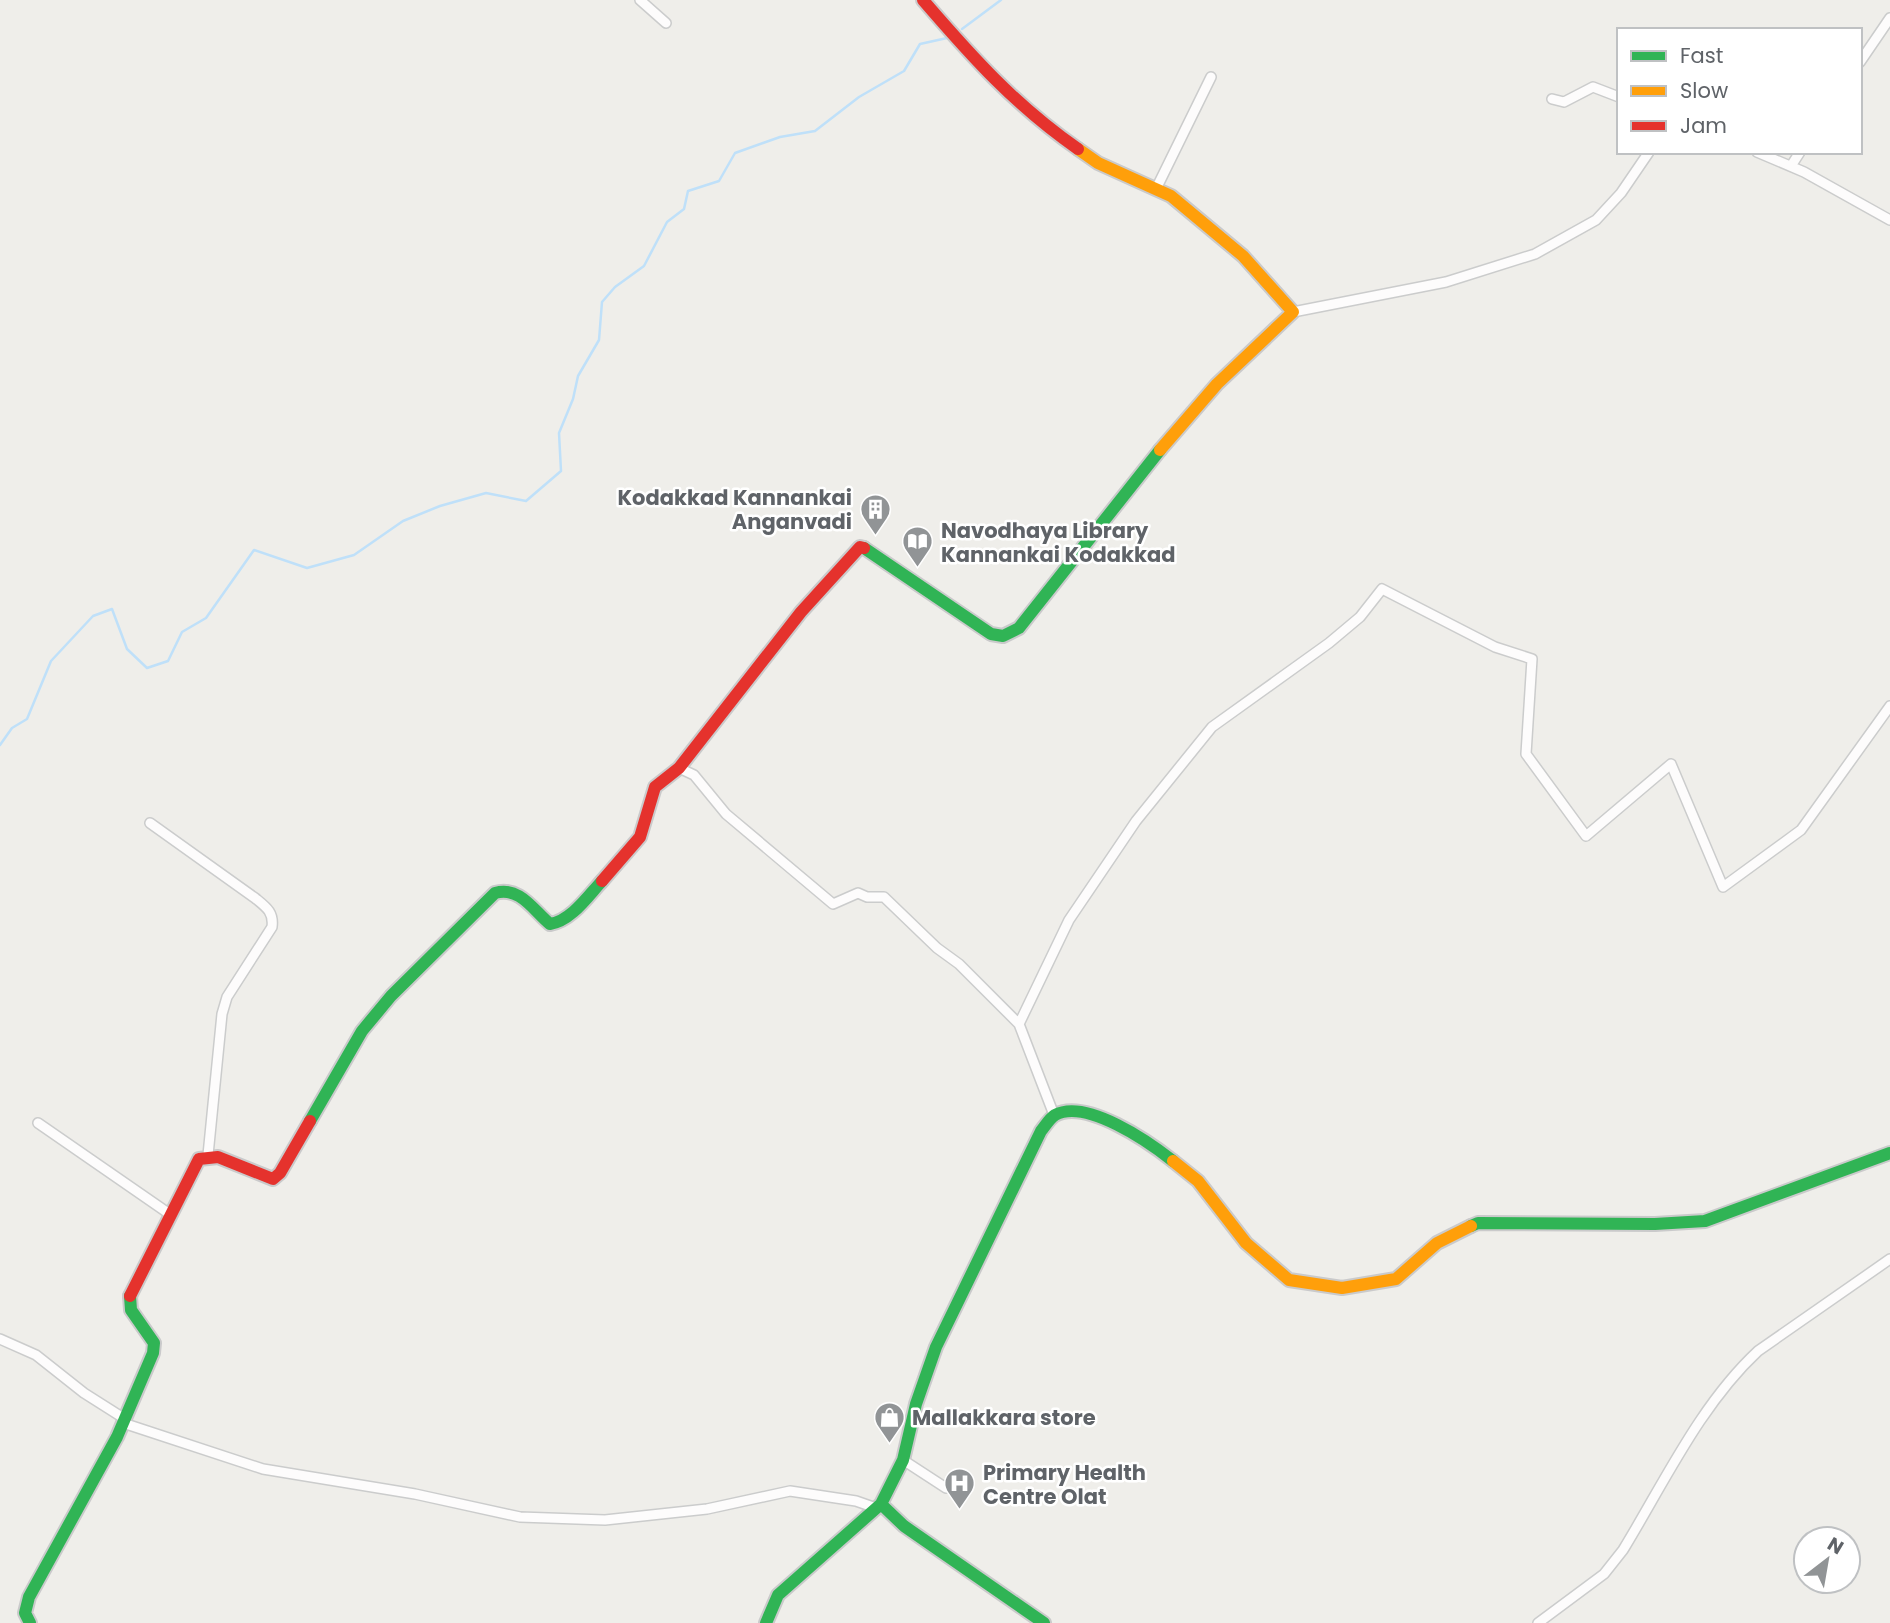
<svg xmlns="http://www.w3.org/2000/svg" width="1890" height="1623" viewBox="0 0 1890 1623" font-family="Poppins,sans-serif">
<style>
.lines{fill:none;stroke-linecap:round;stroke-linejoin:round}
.stream{stroke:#bfe0f9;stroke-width:2.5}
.street-casing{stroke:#cbcccc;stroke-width:12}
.fast-casing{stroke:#cacacb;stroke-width:16}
.slow-casing{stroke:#cacacb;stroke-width:16}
.jam-casing{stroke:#cacacb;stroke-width:16}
.street{stroke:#fdfcfc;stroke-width:9}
.fast{stroke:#30b455;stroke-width:12}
.slow{stroke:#ff9f0a;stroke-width:12}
.jam{stroke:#e5322d;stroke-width:12}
.labels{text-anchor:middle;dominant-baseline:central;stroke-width:5;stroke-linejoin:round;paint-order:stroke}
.poi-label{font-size:21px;font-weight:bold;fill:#5f6368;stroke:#fff;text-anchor:start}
</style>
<rect width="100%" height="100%" fill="#efeeea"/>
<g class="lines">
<path class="stream" d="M962 29 1001 0
M0 745 12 728 27 719 51 661 93 616 112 609 127 649 147 668 168 661 182 632 206 618 254 550 307 568 354 555 403 521 440 506 486 493 526 501 561 471 559 433 573 399 578 376 599 340 602 302 615 287 644 266 667 222 684 209 688 191 719 181 735 153 780 137 815 131 859 97 904 71 920 44 947 38"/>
<defs>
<path id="street" d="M640 0 666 23
M1860 62 1890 18
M1552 99 1564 102 1593 87 1619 97
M1757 152 1804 172 1890 220
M1791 166 1800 152
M1157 187 1211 77
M1293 312 1446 282 1535 254 1596 220 1621 193 1649 152
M679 768 694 775 726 814 833 904 858 893 867 897H884L937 948 959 964 1019 1024
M150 823 255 898C266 907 274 912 272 927L227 997 222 1014 208 1155
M1054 1115 1019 1024 1069 920 1136 821 1212 727 1329 643 1360 617 1382 589 1495 647 1532 659 1526 754 1586 836 1671 764 1723 887 1801 830 1890 706
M38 1123 171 1215
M0 1339 36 1355 84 1393 125 1419
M123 1423 263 1469 415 1494 520 1517 605 1520 707 1509 790 1491 856 1501 876 1508
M903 1460 946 1488
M1538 1623 1604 1574 1623 1550C1664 1483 1700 1405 1758 1351L1890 1259"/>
<path id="fast" d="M864 548 991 634 1003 636 1019 628 1160 450
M310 1121 362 1031 391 996 495 893C520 886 533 910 550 924 571 921 588 896 602 881
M1471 1226 1478 1223 1655 1224 1705 1221 1890 1153
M881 1504 904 1526 1044 1623
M30 1623 25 1613 29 1597 117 1437 153 1353 154 1343 131 1310 130 1296
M766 1623 778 1595 881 1504 903 1460 916 1404 936 1347 1041 1131C1045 1126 1050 1118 1055 1115 1086 1098 1149 1142 1173 1161"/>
<path id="slow" d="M1078 149 1098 163 1171 196 1243 256 1293 312 1217 384 1160 450
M1173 1161 1198 1181 1246 1243 1289 1280 1342 1288 1396 1279 1437 1243 1471 1226"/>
<path id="jam" d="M923 0C973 58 1015 105 1078 149
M602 881 640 837 655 787 679 768 801 612 860 547 864 548
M130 1296 199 1159 218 1157 273 1179 280 1173 310 1121"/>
</defs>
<use href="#street" class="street-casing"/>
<use href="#fast" class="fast-casing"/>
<use href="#slow" class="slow-casing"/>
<use href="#jam" class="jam-casing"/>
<use href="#street" class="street"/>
<use href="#fast" class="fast"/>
<use href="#slow" class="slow"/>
<use href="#jam" class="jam"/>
</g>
<defs>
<symbol id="building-pin" viewBox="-11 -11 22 30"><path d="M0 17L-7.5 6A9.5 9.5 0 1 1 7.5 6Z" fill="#919496" stroke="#fff"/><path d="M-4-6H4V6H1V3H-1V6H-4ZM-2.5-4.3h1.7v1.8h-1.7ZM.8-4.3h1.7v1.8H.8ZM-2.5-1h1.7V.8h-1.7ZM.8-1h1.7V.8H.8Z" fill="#fff"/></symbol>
<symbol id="library-pin" viewBox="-11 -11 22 30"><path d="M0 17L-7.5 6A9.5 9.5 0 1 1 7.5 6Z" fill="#919496" stroke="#fff"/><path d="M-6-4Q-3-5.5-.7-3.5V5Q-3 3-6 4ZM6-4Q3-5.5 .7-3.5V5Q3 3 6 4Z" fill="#fff"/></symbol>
<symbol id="shop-pin" viewBox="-11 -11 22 30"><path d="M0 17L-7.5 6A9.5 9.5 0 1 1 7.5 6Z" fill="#919496" stroke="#fff"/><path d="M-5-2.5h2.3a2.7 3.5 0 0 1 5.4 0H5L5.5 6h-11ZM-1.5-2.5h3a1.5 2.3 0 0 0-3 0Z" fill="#fff"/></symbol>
<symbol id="hospital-pin" viewBox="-11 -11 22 30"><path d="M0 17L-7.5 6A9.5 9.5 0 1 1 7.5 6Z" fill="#919496" stroke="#fff"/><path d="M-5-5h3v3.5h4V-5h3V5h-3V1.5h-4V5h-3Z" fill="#fff"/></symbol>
</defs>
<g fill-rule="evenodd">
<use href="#building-pin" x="858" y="492" width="35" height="47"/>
<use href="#library-pin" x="900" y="524" width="35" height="47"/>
<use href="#shop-pin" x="872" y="1400" width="35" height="47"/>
<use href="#hospital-pin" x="942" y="1466" width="35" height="47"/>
</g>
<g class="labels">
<g class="poi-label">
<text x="852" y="497" text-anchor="end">Kodakkad Kannankai<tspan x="852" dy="24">Anganvadi</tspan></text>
<text x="941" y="530">Navodhaya Library<tspan x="941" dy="24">Kannankai Kodakkad</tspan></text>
<text x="912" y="1417">Mallakkara store</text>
<text x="983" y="1472">Primary Health<tspan x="983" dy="24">Centre Olat</tspan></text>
</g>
</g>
<rect x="1617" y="28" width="245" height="126" fill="#ffffff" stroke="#bfc1c3" stroke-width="2"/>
<rect x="1631" y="51" width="35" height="10" fill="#30b455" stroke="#bfc1c3" stroke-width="2"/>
<text x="1680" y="63" font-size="21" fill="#5f6368">Fast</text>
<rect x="1631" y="86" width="35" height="10" fill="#ff9f0a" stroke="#bfc1c3" stroke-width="2"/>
<text x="1680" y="98" font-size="21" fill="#5f6368">Slow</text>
<rect x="1631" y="121" width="35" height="10" fill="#e5322d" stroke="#bfc1c3" stroke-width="2"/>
<text x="1680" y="133" font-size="21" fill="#5f6368">Jam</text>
<g transform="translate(1827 1560) rotate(31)"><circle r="33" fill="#ffffff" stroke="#bfc1c3" stroke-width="2"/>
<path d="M0-5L12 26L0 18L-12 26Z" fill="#919496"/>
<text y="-10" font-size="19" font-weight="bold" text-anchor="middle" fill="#5f6368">N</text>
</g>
</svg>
